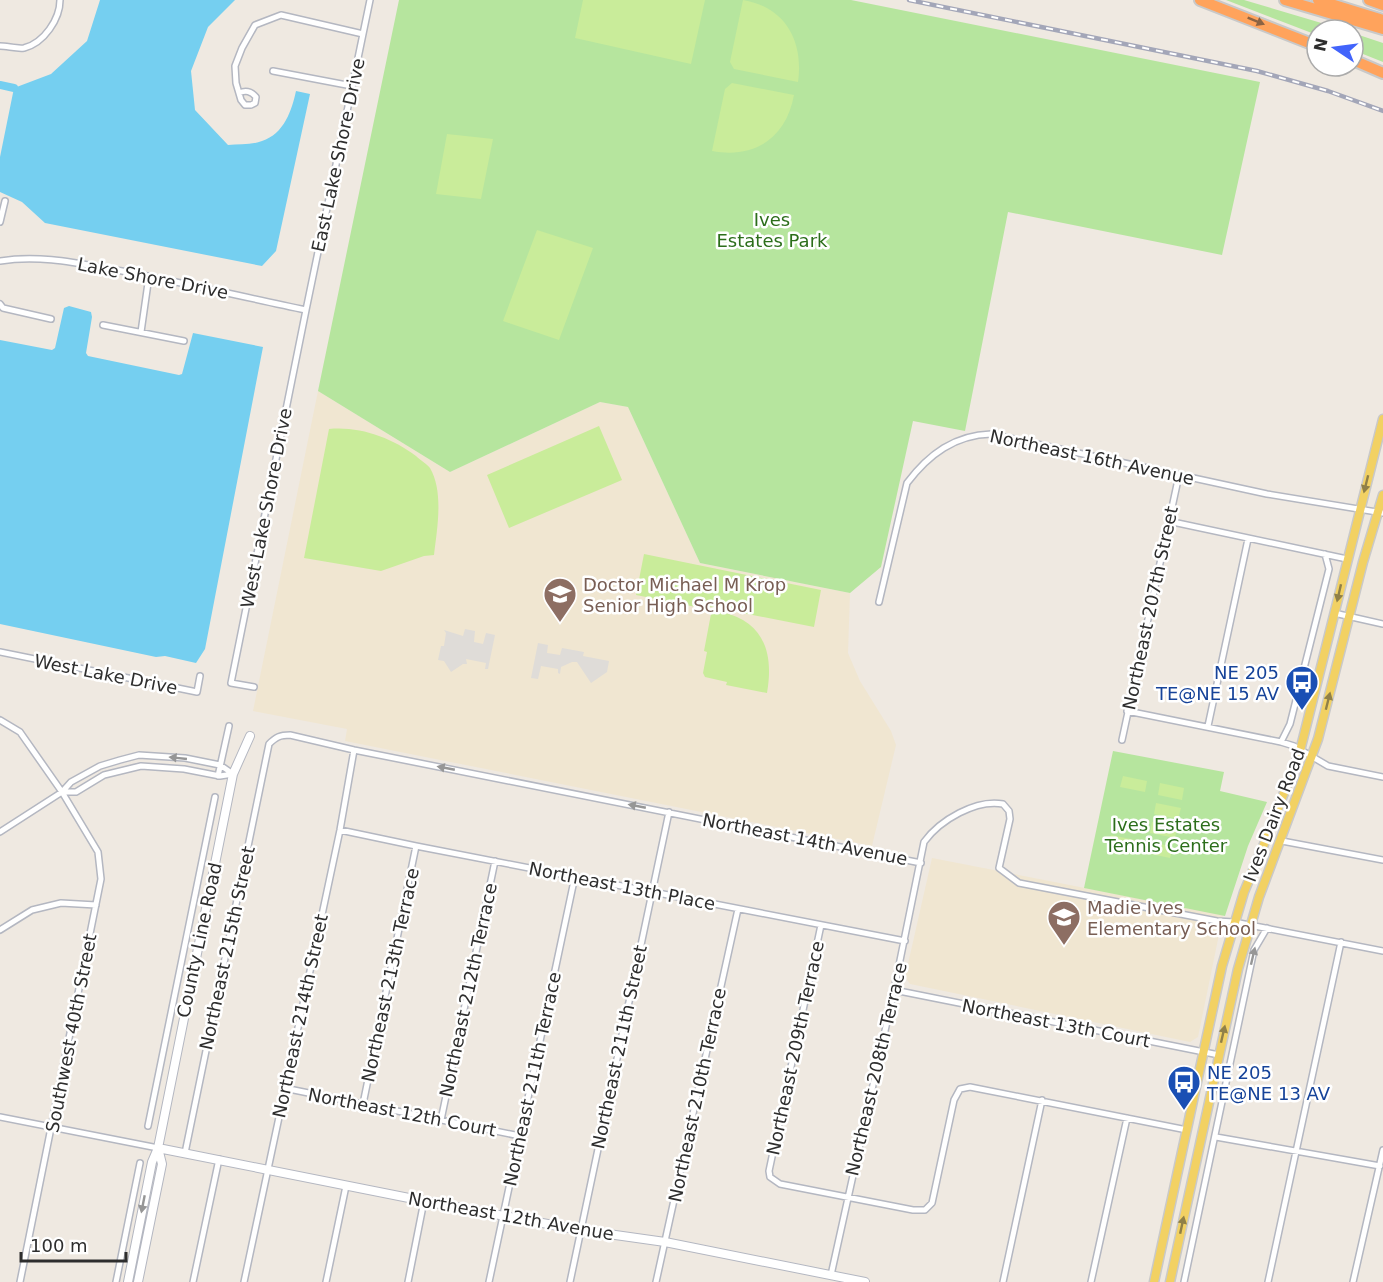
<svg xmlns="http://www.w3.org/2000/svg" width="1383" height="1282" viewBox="0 0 1383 1282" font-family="'DejaVu Sans',sans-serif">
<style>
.education{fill:#f0e6d1}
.green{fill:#b6e59e}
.pitch{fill:#c9ec9a}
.plaza{fill:#dfdcd8}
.water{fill:#75cff0}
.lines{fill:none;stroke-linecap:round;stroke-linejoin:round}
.canal{stroke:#75cff0;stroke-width:8}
.street-casing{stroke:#b4b7c1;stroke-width:8}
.secondary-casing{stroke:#b4b7c1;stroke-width:10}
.primary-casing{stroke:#c9c9c9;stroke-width:11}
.highway-casing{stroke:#c9c9c9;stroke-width:14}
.street{stroke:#fff;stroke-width:5}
.secondary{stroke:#fff;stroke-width:8}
.primary{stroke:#f2d163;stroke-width:8}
.highway{stroke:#ffa35c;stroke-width:10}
.rail-casing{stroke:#a3a6b8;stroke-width:4.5}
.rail{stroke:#fff;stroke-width:2;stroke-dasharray:7;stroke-linecap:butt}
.oneway{fill:#8c6343}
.oneway2{fill:#908048}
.oneway3{fill:#969696}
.labels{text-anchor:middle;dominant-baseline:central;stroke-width:5;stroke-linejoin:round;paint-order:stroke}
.street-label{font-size:18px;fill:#2e2e2e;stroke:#fff}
.park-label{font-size:18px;fill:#2c6e1b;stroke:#fff}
.education-label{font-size:18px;fill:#785e54;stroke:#fff;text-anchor:start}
.transit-label{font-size:18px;fill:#164399;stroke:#fff;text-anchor:end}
</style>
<rect width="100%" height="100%" fill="#efe9e1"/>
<path class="education" d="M318 391 450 472 600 402 628 407 700 563 850 593 848 653 860 681 891 731 896 745 872 846 345 741 347 729 253 711Z
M932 858 1223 915 1198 1037 1190 1042 910 984 905 977Z"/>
<path class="green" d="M399 0H851L1260 82 1222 255 1008 212 965 431 913 421 881 567 850 593 700 563 628 407 600 402 450 472 318 391Z
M1226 0H1244L1345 30H1317V35Z
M1353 33 1383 43V62L1353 50Z
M1113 751 1224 772 1220 791 1267 802 1248 846 1225 916 1084 888Z"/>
<path class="pitch" d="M583 0H705L691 64 575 38Z
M743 0C785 7 804 41 798 82L734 69 730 62Z
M732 83 794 95C786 138 755 159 712 151L725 89Z
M447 134 493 139 481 199 436 194Z
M537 230 593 248 559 340 503 321Z
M599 426 622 480 509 528 487 475Z
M329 429C360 426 392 438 416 456 420 460 427 464 430 468 444 492 437 529 434 555L424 556 381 571 304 558Z
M644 554 821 590 814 627 702 605 701 608 636 595Z
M722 612C764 622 774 653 767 693L726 685 727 682 705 677 703 673 707 652 704 651 711 614Z
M1123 776 1147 781 1145 792 1120 787Z
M1160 783 1184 788 1182 800 1158 795Z
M1156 803 1181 808 1178 819 1154 814Z
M1152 822 1177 827 1175 838 1150 833Z
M1111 835 1135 840 1133 851 1109 846Z
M1148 841 1173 847 1170 858 1146 853Z"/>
<path class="plaza" d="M465 629 475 631 474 642 483 644 486 633 495 635 488 669H485L486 663 466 659 467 664H463L451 672 444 661 438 660 441 646H444L446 633 444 630 463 636Z
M538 643 548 645 547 653 560 655 562 648 584 652 583 656 609 661 607 672 591 683 577 662H572L561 667 560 674 558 673V669L541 666 538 679 531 678Z"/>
<path class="water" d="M100 0H235L208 27 191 71 195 110 228 145C239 144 252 145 262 141 284 134 292 110 296 91L310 94 276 251 262 266 45 223 22 202 0 192V157L14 88 51 74 87 41Z
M69 306 91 312 92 317 86 353 88 356 179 375 182 374 193 333 263 347 205 649 196 663 165 656 156 657 0 624V340L52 350 55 348 64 308Z"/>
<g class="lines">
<path class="canal" d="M0 85 14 88"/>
<defs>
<path id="street" d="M0 46C7 46 17 49 24 48 44 43 60 19 60 0
M273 71 352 86
M239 93C246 90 251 91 256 97L255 103 251 105H245L241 100 236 83 235 66 242 48 255 25 281 15 363 34
M0 222 5 201
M0 261C41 254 81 264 122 271 184 283 244 297 306 310
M0 304 3 308 51 319
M103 325 184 341
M141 332 149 276
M1168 521 1347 559
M879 602 907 483C929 454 955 435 991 434L1267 494 1383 513
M1334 613 1383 624
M0 652 197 692 200 676
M254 687 231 683 306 310 370 0
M1127 711 1281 742 1294 746 1328 766 1383 777
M0 720 20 732 62 792 98 852 101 879 20 1282
M1208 726 1248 539
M1122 740 1179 475
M1281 742 1290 724 1329 569 1325 554
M218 776 229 726
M62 792H76L104 775 141 766 184 769 220 776 233 774
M340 830 416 846 905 941
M0 832 62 792 71 782 100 766 120 760 139 755 185 758 220 765 233 774
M1282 841 1383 860
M821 925 769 1171 770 1177 780 1184 913 1210H925L932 1203 954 1100 960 1089 970 1087 1187 1130
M0 930 32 910 61 903 96 905
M894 990 1219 1055
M284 1088 520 1136
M363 1104 416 846
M0 1117 158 1148
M441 1120 495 861
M148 1126 215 797
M1216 1137 1380 1166
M185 1153 269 744C276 737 280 735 290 735L354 750 921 863
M831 1275 894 990 924 842C940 820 976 799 1003 804L1009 811 1010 819 999 868 1019 883 1217 921 1234 922 1383 951
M116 1282 140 1163
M193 1282 219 1159
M244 1282 340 830 354 750
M326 1282 346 1186
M408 1282 424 1201
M489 1282 575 876
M570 1282 669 812
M656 1282 738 909
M1003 1282 1042 1100
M1091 1282 1127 1118
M1184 1282 1254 950 1267 928
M1268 1282 1341 942
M1353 1282 1383 1150"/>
<path id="secondary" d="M158 1148 424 1201 580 1230 665 1242 865 1282
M128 1282 152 1162 158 1148 233 774 250 736
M138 1282 162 1164 158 1148"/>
<path id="primary" d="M1154 1282 1222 966 1244 892 1269 832 1300 751 1383 419
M1170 1282 1238 969 1259 897 1318 739 1363 562 1383 495"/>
<path id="highway" d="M1200 0 1317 46
M1285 0 1383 29
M1318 0 1383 20
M1369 0 1383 5
M1353 60 1383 73"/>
</defs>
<use href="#street" class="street-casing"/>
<use href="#secondary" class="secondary-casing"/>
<use href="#primary" class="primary-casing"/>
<use href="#highway" class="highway-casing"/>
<use href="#street" class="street"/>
<use href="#secondary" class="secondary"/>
<use href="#primary" class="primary"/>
<use href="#highway" class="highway"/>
<defs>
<path id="rail" d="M909 0 1257 71 1328 91 1383 111"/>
</defs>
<use href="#rail" class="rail-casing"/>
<use href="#rail" class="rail"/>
</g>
<defs><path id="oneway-solid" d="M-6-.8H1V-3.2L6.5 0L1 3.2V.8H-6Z" transform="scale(1.5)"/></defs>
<use class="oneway" href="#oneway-solid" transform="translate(1256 21) rotate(22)"/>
<g class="oneway2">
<use href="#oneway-solid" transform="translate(1366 484) rotate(104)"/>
<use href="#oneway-solid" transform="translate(1339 593) rotate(103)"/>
<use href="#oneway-solid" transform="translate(1328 701) rotate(-76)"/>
<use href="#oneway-solid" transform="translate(1223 1034) rotate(-77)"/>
<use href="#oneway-solid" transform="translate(1182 1225) rotate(-78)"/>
</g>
<g class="oneway3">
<use href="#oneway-solid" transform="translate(178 758) rotate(-174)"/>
<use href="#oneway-solid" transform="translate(446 768) rotate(-169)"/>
<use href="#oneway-solid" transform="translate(637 806) rotate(-169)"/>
<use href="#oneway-solid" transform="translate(1253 956) rotate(-77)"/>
<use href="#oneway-solid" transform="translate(143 1204) rotate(101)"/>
</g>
<defs>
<symbol id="school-pin" viewBox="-11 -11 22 30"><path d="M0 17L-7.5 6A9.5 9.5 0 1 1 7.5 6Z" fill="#8d6e63" stroke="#fff"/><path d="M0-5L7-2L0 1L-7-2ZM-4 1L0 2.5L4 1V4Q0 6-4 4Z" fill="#fff"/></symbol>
<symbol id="bus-pin" viewBox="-11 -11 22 30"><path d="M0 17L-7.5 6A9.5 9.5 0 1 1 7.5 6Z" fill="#1a4fb4" stroke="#fff"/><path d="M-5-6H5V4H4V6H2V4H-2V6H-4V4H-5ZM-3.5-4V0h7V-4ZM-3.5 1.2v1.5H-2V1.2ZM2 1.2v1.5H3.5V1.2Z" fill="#fff"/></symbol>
</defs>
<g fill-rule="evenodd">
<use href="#school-pin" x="541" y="575" width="38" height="52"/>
<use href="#bus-pin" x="1283" y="663" width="38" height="52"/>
<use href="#school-pin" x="1045" y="898" width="38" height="52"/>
<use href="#bus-pin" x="1165" y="1063" width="38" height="52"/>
</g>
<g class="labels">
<g class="street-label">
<text transform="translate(338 155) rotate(-78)">East Lake Shore Drive</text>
<text transform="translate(153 278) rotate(11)">Lake Shore Drive</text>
<text transform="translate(1092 457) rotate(12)">Northeast 16th Avenue</text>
<text transform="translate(266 508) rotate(-79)">West Lake Shore Drive</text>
<text transform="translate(1150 608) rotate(-78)">Northeast 207th Street</text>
<text transform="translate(106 674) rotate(11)">West Lake Drive</text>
<text transform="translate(1274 815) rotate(-69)">Ives Dairy Road</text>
<text transform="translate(805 839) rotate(11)">Northeast 14th Avenue</text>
<text transform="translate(622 886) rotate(11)">Northeast 13th Place</text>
<text transform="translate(199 940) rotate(-78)">County Line Road</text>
<text transform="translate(227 948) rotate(-78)">Northeast 215th Street</text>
<text transform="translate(390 975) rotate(-78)">Northeast 213th Terrace</text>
<text transform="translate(468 990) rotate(-78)">Northeast 212th Terrace</text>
<text transform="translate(300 1016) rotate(-78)">Northeast 214th Street</text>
<text transform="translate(1056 1023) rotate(11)">Northeast 13th Court</text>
<text transform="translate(71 1033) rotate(-79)">Southwest 40th Street</text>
<text transform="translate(619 1047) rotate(-78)">Northeast 211th Street</text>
<text transform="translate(795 1048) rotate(-78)">Northeast 209th Terrace</text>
<text transform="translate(876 1069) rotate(-77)">Northeast 208th Terrace</text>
<text transform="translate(532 1079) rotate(-78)">Northeast 211th Terrace</text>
<text transform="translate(697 1095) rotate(-78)">Northeast 210th Terrace</text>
<text transform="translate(402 1112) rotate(11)">Northeast 12th Court</text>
<text transform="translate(511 1216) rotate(10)">Northeast 12th Avenue</text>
</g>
<g class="park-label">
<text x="772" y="219">Ives<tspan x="772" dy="21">Estates Park</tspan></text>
<text x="1166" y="824">Ives Estates<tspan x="1166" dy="21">Tennis Center</tspan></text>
</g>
<g class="education-label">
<text x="583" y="584">Doctor Michael M Krop<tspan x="583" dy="21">Senior High School</tspan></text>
<text x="1087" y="907">Madie Ives<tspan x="1087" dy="21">Elementary School</tspan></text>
</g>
<g class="transit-label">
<text x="1279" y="672">NE 205<tspan x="1279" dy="21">TE@NE 15 AV</tspan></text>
<text x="1207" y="1072" text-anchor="start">NE 205<tspan x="1207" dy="21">TE@NE 13 AV</tspan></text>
</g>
</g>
<g transform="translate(1335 48) rotate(283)"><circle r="28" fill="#ffffff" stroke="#ababab" stroke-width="1.5"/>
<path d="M0-4.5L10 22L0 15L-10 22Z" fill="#4264fb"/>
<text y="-9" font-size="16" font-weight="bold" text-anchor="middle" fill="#2e2e2e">N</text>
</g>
<path d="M21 1252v9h105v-9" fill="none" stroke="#2e2e2e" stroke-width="3"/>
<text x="30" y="1252" font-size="18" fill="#2e2e2e" stroke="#ffffff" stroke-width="4.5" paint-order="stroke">100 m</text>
</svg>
